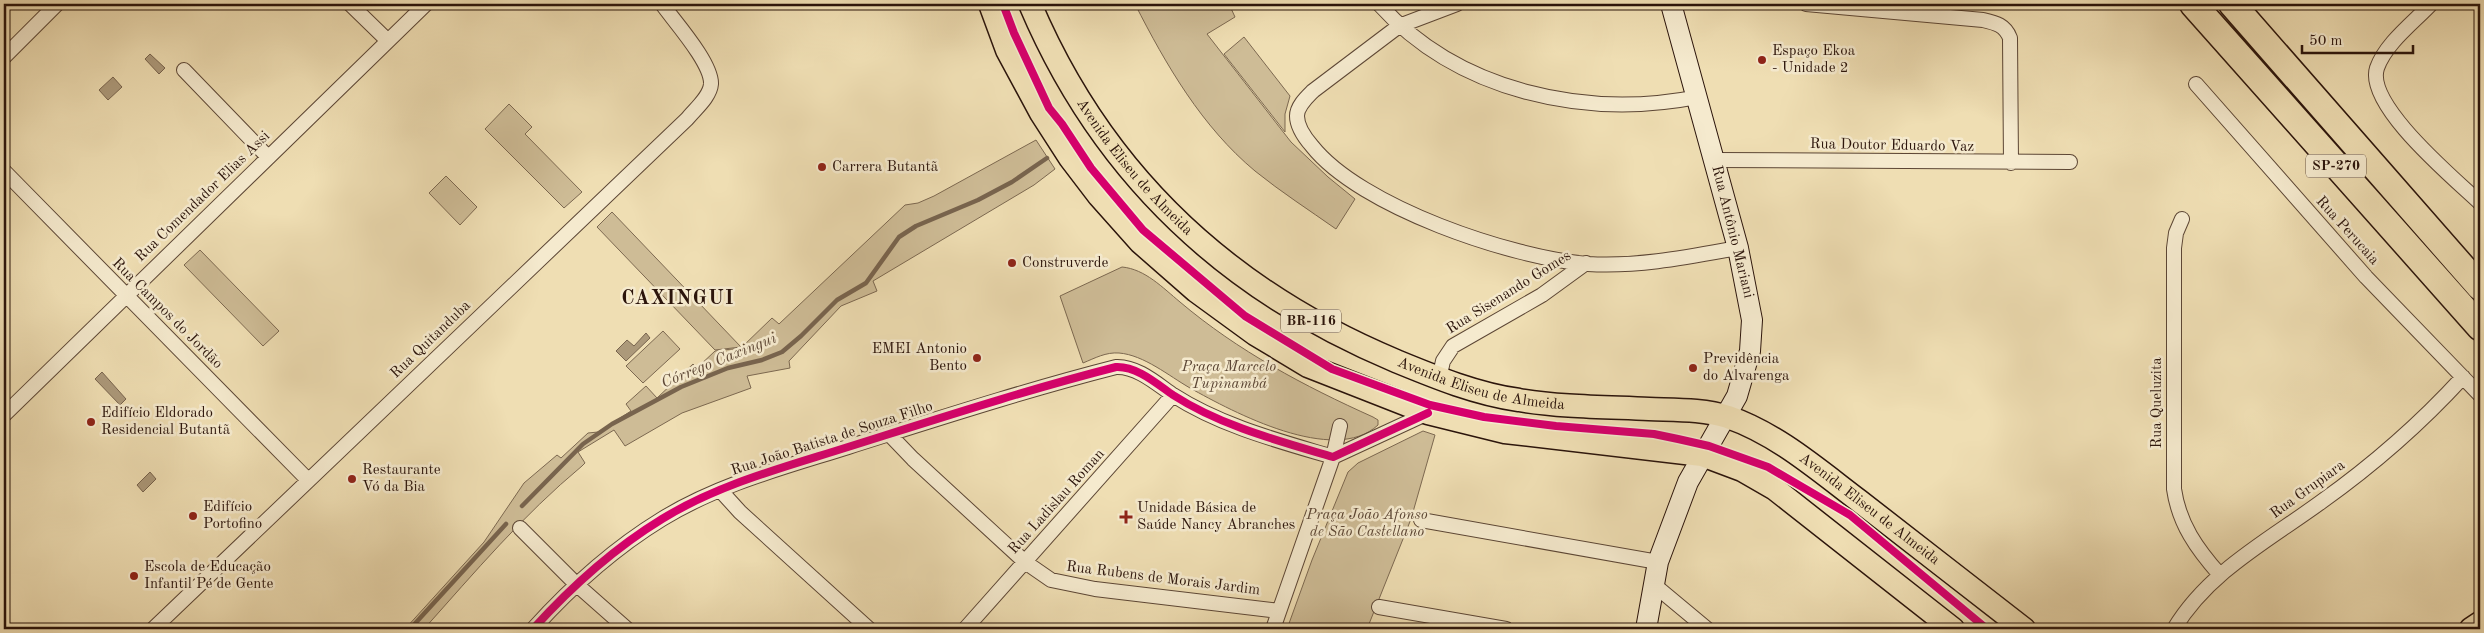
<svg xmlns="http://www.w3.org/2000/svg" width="2484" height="633" viewBox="0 0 2484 633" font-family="'Old Standard TT',serif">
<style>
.green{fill:#cebc96;stroke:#7c6850}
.water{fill:#ac997a;stroke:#78644e}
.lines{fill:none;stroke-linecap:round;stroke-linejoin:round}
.stream{stroke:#78644e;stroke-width:4.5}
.street-casing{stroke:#5c4635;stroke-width:16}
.secondary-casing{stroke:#2b140b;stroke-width:22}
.primary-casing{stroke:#2b140b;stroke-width:25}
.highway-casing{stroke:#2b140b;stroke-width:29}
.street{stroke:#f5eace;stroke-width:14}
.secondary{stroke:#f5eace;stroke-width:20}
.primary{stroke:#efdeb3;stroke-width:22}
.highway{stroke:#efdeb3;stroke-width:26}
.cycleway-casing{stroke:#f5eace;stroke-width:11}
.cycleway{stroke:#d6006c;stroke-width:8}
.poi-dot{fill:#8f2418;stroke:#f5eace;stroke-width:2}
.labels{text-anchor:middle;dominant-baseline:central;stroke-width:5;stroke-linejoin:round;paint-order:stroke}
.shield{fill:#f5eace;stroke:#685446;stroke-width:1}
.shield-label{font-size:14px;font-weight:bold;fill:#2b140b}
.poi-label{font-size:15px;fill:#2b140b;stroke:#f5eace;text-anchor:start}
.street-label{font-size:15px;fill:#2b140b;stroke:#f5eace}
.park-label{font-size:15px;font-style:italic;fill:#5c4635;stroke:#f5eace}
.water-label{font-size:16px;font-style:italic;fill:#5f4937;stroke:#f5eace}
.district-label{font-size:20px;font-weight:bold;letter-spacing:1px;fill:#2b140b;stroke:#f5eace}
</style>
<rect width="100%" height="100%" fill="#efdeb3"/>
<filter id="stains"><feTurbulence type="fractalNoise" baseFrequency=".004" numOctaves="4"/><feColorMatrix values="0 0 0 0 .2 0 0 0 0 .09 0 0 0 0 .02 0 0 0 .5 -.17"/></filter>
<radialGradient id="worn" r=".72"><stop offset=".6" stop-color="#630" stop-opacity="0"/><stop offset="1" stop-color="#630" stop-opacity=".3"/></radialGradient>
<path class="green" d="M1135 4H1229L1235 17 1207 34 1291 142 1328 177 1355 199 1336 229C1309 210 1281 192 1255 171 1202 127 1166 65 1135 4Z
M1244 37 1290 96 1285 114V132L1224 54Z
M509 104 532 127 525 134 582 192 564 208 485 129Z
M1036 140 1055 169 1034 185 873 281 877 291 841 306 789 361 790 368 747 376 751 388 682 413 625 446 614 430 578 452 585 463 582 466C523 515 474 573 424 629H405L484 542 524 483 557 455 561 458 588 433 598 432 631 411 626 404 646 386 657 398 693 364 697 368 715 351 741 348 772 318 779 324 905 205 918 203 934 196Z
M446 176 477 207 460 225 429 193Z
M612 212 741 347 715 350 597 227Z
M200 250 279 331 263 346 184 265Z
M1122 267C1145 269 1163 288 1180 302 1238 351 1304 386 1373 417L1378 420V425C1334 466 1233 412 1190 388 1169 376 1144 355 1119 353 1106 352 1095 358 1083 363L1060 296Z
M663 331 680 349 643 383 626 366Z
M1423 431 1435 435 1411 519 1367 629H1287L1312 560 1348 472 1358 463Z"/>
<path class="water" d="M150 54 165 68 159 74 145 59Z
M113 77 122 87 108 100 99 90Z
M646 333 650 338 626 361 616 351 627 340 634 346Z
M102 372 126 399 120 405 95 379Z
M150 472 156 479 143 492 137 485Z"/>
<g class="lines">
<path class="stream" d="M522 506 583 444 612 424 681 387 728 368 762 360 782 352 801 336 837 300 866 283 899 237 916 226 978 200 1012 182 1047 158
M410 629 506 524"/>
<defs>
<path id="street" d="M350 4 387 40
M1379 4C1458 92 1585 119 1698 97
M1457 4 1399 26 1313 91C1307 97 1297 106 1297 116 1297 126 1305 138 1312 146 1360 207 1512 258 1588 264 1639 267 1688 257 1738 248
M1806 4 1983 20C1996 23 2005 25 2010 38L2011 163
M2431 4C2413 23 2386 43 2377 68 2365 105 2455 179 2480 203
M4 57 57 4
M184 70 268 157
M2196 84 2366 277 2480 395
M1714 160 2070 162
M4 171 308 480
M2182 219 2176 233 2174 248V489C2179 524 2197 549 2220 575
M1439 379 1443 361 1453 346 1542 295 1586 263
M4 415 426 4
M889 434 913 459 1025 562 1051 580 1095 589 1279 611
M720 490 740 512 869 629
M1421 520 1658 562
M520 528 576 584 627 629
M1653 584 1707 629
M1379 607 1506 629
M153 629 687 119C695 109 710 97 711 84 712 63 674 21 662 4
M533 629C571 587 613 549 662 519 719 484 785 467 848 447 937 419 1026 390 1116 367 1137 366 1157 384 1173 395 1221 426 1279 441 1333 457L1428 413
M965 629 1173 395
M1273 629 1333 457 1340 426
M2174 629C2208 572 2269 540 2321 502 2373 465 2420 424 2463 377"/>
<path id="secondary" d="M1646 629 1658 562 1688 482 1737 396 1750 351 1752 320 1738 248 1671 4"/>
<g id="primary">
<path d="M990 4 1007 50 1041 113 1070 158 1099 196 1140 242 1196 291 1255 334 1308 366 1428 413 1505 432 1702 455 1742 470 1775 489 1953 629"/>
<path id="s1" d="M1030 4C1102 174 1226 290 1396 361 1435 377 1476 394 1519 400 1561 407 1606 407 1649 409 1675 410 1703 409 1728 417 1777 434 1817 469 1858 500 1913 543 1969 586 2024 629"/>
<path d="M2471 629 2480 623"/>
</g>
<path id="highway" d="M2193 4 2480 327
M2232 4 2480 287"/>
</defs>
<use href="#street" class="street-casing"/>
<use href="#secondary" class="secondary-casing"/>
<use href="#primary" class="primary-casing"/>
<use href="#highway" class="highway-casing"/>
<use href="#street" class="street"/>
<use href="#secondary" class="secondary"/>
<use href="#primary" class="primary"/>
<use href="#highway" class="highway"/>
<defs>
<path id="cycleway" d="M1003 4 1014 33 1049 108 1062 124 1091 168 1143 230 1245 316 1332 369 1430 405 1484 417 1556 426 1654 434 1678 439 1709 446 1768 467 1850 515 1987 629
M533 629C571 587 613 549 662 519 719 484 785 467 848 447 937 419 1026 390 1116 367 1137 366 1157 384 1173 395 1221 426 1279 441 1333 457L1428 413"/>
</defs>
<use href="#cycleway" class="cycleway-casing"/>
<use href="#cycleway" class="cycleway"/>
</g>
<g class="poi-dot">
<circle cx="1762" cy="60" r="5"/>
<circle cx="822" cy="167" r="5"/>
<circle cx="1012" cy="263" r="5"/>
<circle cx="977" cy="358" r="5"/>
<circle cx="1693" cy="368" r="5"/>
<circle cx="91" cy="422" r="5"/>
<circle cx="352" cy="479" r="5"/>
<circle cx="193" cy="516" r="5"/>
<path d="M1123.5 509.5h5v5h5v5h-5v5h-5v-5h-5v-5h5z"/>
<circle cx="134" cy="576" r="5"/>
</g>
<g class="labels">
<g class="shield">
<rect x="2306" y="154.5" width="60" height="23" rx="4"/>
<rect x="1281" y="309.5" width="60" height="23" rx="4"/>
</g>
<g class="shield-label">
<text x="2336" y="166">SP-270</text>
<text x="1311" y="321">BR-116</text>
</g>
<g class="poi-label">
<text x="1772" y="51">Espaço Ekoa<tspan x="1772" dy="17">- Unidade 2</tspan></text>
<text x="832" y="167">Carrera Butantã</text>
<text x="1022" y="263">Construverde</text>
<text x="967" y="349" text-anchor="end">EMEI Antonio<tspan x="967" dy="17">Bento</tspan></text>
<text x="1703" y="359">Previdência<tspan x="1703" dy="17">do Alvarenga</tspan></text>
<text x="101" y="413">Edifício Eldorado<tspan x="101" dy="17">Residencial Butantã</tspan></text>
<text x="362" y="470">Restaurante<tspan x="362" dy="17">Vó da Bia</tspan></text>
<text x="203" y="507">Edifício<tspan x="203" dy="17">Portofino</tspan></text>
<text x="1137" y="508">Unidade Básica de<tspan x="1137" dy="17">Saúde Nancy Abranches</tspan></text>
<text x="144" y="567">Escola de Educação<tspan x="144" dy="17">Infantil Pé de Gente</tspan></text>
</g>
<g class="street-label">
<text transform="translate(1892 146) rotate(1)">Rua Doutor Eduardo Vaz</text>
<text stroke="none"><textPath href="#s1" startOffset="195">Avenida Eliseu de Almeida</textPath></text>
<text transform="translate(203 197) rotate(-44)">Rua Comendador Elias Assi</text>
<text transform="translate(2347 231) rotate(48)">Rua Perucaia</text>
<text transform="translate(1732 232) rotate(76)">Rua Antônio Mariani</text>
<text transform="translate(1509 293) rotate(-32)">Rua Sisenando Gomes</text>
<text transform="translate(167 314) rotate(45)">Rua Campos do Jordão</text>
<text transform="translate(431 340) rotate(-44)">Rua Quitanduba</text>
<text stroke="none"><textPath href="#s1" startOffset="614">Avenida Eliseu de Almeida</textPath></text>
<text transform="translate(2157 403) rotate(-90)">Rua Queluzita</text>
<text transform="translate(832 439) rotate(-18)">Rua João Batista de Souza Filho</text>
<text transform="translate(2308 490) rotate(-36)">Rua Grupiara</text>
<text transform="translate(1057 502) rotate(-48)">Rua Ladislau Roman</text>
<text stroke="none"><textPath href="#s1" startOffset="1034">Avenida Eliseu de Almeida</textPath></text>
<text transform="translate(1163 579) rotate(7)">Rua Rubens de Morais Jardim</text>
</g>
<g class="park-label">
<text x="1229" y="367">Praça Marcelo<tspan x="1229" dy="17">Tupinambá</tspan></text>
<text x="1367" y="515">Praça João Afonso<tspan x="1367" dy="17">de São Castellano</tspan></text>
</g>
<g class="water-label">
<text transform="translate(719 361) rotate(-22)">Córrego Caxingui</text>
</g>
<g class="district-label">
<text x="678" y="299">CAXINGUI</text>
</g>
</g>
<rect width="2484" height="633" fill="none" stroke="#efdeb3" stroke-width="20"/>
<rect x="5" y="5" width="2474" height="623" fill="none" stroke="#2b140b" stroke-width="2.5"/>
<rect x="10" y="10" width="2464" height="613" fill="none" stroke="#2b140b"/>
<path d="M2302 45v8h111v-8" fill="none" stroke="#2b140b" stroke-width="2.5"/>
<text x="2309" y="45" font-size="15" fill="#2b140b" stroke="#f5eace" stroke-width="4" paint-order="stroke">50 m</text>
<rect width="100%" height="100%" filter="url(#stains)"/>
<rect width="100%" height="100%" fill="url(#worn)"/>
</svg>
